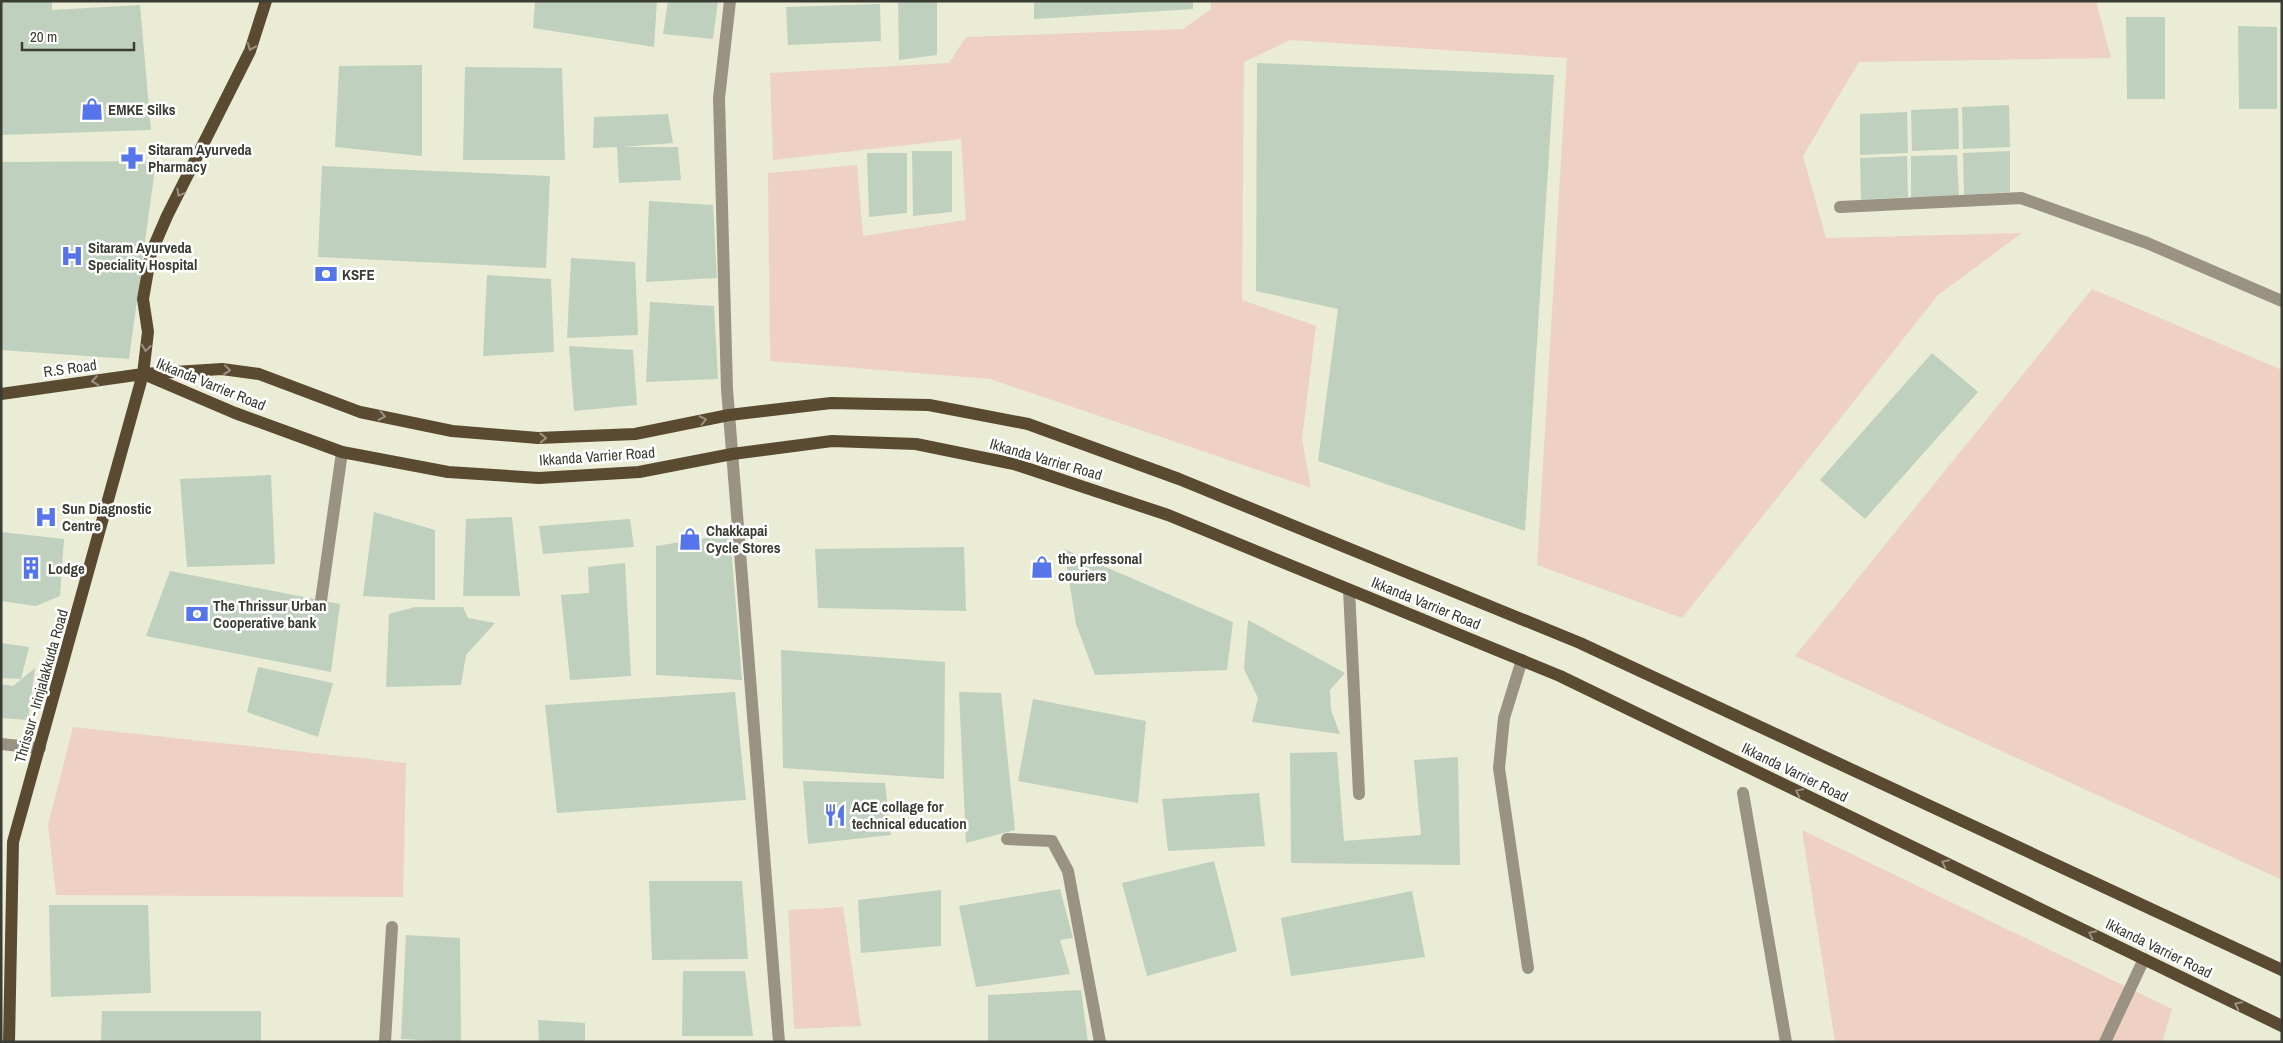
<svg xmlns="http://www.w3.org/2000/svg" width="2283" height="1043" viewBox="0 0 2283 1043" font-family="'Archivo Narrow',sans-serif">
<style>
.green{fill:#eed1c2}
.building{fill:#c0d0be}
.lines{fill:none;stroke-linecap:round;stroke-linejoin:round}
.minor{stroke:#9a9283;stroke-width:12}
.major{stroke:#594a31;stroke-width:12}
.oneway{stroke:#9b9283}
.labels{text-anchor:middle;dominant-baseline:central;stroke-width:5;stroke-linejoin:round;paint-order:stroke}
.poi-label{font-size:15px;font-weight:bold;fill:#3b3c33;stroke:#fff;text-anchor:start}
.street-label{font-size:15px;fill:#3b3c33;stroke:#fff}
</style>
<rect width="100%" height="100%" fill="#eaecd5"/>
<path class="green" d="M1211 1H2096L2111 58 1859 62 1803 156 1826 238 2022 233 1938 295 1682 618 1537 565 1567 58 1290 40 1244 62 1242 300 1316 326 1302 439 1311 488 990 379 770 361 768 173 857 165 863 236 966 220 961 139 773 160 770 73 949 63 966 37 1183 29 1211 9Z
M2092 289 2282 370V880L1795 656Z
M73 727 406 763 403 897 56 895 48 825Z
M1802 830 2172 1009 2162 1042H1835Z
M843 907 861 1026 794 1029 788 910Z"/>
<path class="building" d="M1 1H52V10L140 5 151 130 1 135Z
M535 1H657L654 47 533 28Z
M668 1H718L713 39 663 34Z
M898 1H937V55L899 60Z
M1034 1H1193V9L1034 19Z
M880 4 881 41 788 45 786 7Z
M2126 17H2165V99H2127Z
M2238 26 2277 27V109H2239Z
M1257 63 1554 75 1525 531 1318 461 1338 309 1256 291Z
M422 65V156L335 147 339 66Z
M465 67 562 68 565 160H463Z
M2009 105 2010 147 1963 149 1962 107Z
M1958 108 1959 149 1912 151 1911 110Z
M1907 112 1908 153 1860 155V114Z
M668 114 673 143 622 147H678L681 180 619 183 617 147 593 148 594 117Z
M912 151H952V212L913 216Z
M2010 151V192L1964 195 1963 153Z
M867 153H907V213L869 217Z
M1957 155 1959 196 1911 198V156Z
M1907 156 1908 197 1861 200 1860 158Z
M156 161 129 359 1 350V162Z
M322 166 550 176 546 268 318 257Z
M649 201 713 205 717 278 646 282Z
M571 258 635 262 638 335 567 338Z
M487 275 551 279 554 352 483 356Z
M650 302 714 306 718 379 646 382Z
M569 346 633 350 637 405 574 411Z
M1932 353 1978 392 1865 519 1820 480Z
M271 475 275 564 187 567 180 479Z
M374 512 435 530V600L363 596Z
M512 517 520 596H463L466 519Z
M630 519 634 547 543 554 539 526Z
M1 532 64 539 60 596 36 606 1 601Z
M730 534 742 680 656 675V546Z
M964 547 966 611 818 608 815 549Z
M1064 549 1233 622 1227 670 1095 675 1076 624Z
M625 563 631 676 570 680 561 595 589 593 588 567Z
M170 571 340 604 331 672 146 636Z
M415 607H463L468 618 495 623 466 655 461 685 386 687 389 614Z
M1248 620 1345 673 1330 690 1331 710 1340 734 1252 722 1258 698 1244 669Z
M1 643 29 647 21 679 1 678Z
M781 650 945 662 944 779 783 768Z
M258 667 333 683 318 737 247 712Z
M35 668 28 720 1 718V684L13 686Z
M735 692 746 800 557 813 545 705Z
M959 692 1001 693 1015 830 966 843Z
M1033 699 1146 721 1138 803 1018 781Z
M1337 752 1344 841 1421 835 1414 760 1458 757 1460 865 1291 863 1290 753Z
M803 781 885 783 891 835 808 844Z
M1259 793 1265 846 1168 851 1162 799Z
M1214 861 1237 951 1147 976 1122 883Z
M649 881H742L748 959 652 960Z
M1060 889 1073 938 1060 940 1070 974 976 987 959 906Z
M941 890V946L861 953 858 900Z
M1412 891 1425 957 1291 976 1281 918Z
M49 905H148L151 993 51 997Z
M406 935 460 938 461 1042 401 1039Z
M683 971H745L753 1036H682Z
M1081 990 1088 1042H988V995Z
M102 1011H261V1042H101Z
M538 1020 585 1023V1042H539Z"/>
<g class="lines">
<path class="minor" d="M730 1 719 98 727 389 779 1042
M1840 207 2021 198 2147 243 2282 301
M1349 590 1359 794
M320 608 342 452
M1522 660 1504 718 1499 768 1528 968
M1 744 40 748
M1743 793 1786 1042
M1007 839 1052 841 1068 871 1100 1042
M385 1042 392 927
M2105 1042 2144 959"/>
<path class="major" d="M146 375 235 413 342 452 448 472 539 478 639 472 732 454 832 441 916 444 1014 464 1168 515 1560 676 2282 1026
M1 394 143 374 222 369 259 374 360 412 452 431 538 438 635 434 729 415 831 403 929 405 1028 424 1179 479 1580 643 2282 970
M9 1042 13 842 143 374 148 332 143 299 151 253 167 216 250 51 266 1"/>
</g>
<defs><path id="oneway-chevron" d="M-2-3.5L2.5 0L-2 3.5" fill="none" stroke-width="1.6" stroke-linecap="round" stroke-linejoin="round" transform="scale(1.25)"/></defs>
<g class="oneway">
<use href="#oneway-chevron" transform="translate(251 47) rotate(112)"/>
<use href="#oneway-chevron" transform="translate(180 193) rotate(119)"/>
<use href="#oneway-chevron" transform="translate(146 348) rotate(97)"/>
<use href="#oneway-chevron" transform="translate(227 370) rotate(6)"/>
<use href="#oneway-chevron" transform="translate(95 381) rotate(172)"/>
<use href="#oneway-chevron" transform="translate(382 416) rotate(12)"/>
<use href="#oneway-chevron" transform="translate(703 420) rotate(-12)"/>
<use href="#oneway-chevron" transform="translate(543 438) rotate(-1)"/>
<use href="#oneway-chevron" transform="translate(1799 792) rotate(-154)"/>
<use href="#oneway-chevron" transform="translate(1945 863) rotate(-154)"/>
<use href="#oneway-chevron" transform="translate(2092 934) rotate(-154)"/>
<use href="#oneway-chevron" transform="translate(2238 1005) rotate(-154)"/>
</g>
<defs>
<symbol id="shop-bare" viewBox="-9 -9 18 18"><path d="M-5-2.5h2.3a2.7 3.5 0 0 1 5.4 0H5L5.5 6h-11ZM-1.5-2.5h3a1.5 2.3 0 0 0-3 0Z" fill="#5675ea" stroke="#fff" stroke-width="2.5" paint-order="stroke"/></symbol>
<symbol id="pharmacy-bare" viewBox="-9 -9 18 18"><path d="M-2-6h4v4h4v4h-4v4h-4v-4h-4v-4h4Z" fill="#5675ea" stroke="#fff" stroke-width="2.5" paint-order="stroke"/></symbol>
<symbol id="hospital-bare" viewBox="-9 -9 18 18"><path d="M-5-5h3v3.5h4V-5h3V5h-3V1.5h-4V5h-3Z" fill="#5675ea" stroke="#fff" stroke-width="2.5" paint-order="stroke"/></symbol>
<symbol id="bank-bare" viewBox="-9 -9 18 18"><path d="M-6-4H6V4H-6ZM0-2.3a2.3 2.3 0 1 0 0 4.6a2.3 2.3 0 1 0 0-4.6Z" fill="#5675ea" stroke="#fff" stroke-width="2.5" paint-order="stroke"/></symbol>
<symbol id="building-bare" viewBox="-9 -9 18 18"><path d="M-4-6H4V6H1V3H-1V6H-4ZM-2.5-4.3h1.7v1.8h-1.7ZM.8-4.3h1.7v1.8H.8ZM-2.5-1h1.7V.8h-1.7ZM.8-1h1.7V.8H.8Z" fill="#5675ea" stroke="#fff" stroke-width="2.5" paint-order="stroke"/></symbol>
<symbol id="restaurant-bare" viewBox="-9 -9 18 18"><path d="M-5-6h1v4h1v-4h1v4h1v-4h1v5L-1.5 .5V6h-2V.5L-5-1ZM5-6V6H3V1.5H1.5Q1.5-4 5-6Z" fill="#5675ea" stroke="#fff" stroke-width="2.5" paint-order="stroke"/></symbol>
</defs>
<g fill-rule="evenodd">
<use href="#shop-bare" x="76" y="93" width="32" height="32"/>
<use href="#pharmacy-bare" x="116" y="142" width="32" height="32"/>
<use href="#hospital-bare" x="56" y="240" width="32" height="32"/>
<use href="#bank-bare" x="310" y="258" width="32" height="32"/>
<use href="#hospital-bare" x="30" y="501" width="32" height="32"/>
<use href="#shop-bare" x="674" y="523" width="32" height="32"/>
<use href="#shop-bare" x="1026" y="551" width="32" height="32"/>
<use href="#building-bare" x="15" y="552" width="32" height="32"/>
<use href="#bank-bare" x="181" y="598" width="32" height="32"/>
<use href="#restaurant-bare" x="819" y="799" width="32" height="32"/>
</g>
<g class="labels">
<g class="poi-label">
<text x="108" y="109">EMKE Silks</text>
<text x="148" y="149">Sitaram Ayurveda<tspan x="148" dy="17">Pharmacy</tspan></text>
<text x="88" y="247">Sitaram Ayurveda<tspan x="88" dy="17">Speciality Hospital</tspan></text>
<text x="342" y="274">KSFE</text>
<text x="62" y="508">Sun Diagnostic<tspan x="62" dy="17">Centre</tspan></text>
<text x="706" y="530">Chakkapai<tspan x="706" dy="17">Cycle Stores</tspan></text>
<text x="1058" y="558">the prfessonal<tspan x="1058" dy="17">couriers</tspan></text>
<text x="48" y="568">Lodge</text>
<text x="213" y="605">The Thrissur Urban<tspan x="213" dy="17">Cooperative bank</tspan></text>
<text x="852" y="806">ACE collage for<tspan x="852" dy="17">technical education</tspan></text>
</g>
<g class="street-label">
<text transform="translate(70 368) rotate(-8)">R.S Road</text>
<text transform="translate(211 384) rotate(22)">Ikkanda Varrier Road</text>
<text transform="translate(597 456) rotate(-4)">Ikkanda Varrier Road</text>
<text transform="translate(1046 459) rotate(16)">Ikkanda Varrier Road</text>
<text transform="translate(1426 603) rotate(22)">Ikkanda Varrier Road</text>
<text transform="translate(41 686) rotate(-74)">Thrissur - Irinjalakkuda Road</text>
<text transform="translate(1795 772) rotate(26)">Ikkanda Varrier Road</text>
<text transform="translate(2159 948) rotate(26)">Ikkanda Varrier Road</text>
</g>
</g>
<rect width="2283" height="1043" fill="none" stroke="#3b3c33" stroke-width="5"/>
<path d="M22 42v8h112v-8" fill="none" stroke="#3b3c33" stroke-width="2.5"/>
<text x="30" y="42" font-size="15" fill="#3b3c33" stroke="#ffffff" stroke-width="4" paint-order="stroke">20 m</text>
</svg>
